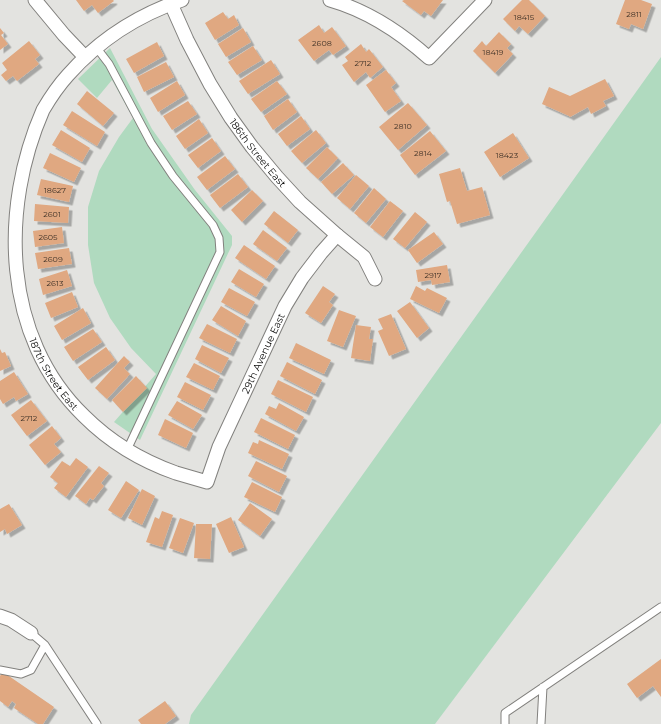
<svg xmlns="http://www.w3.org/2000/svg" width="661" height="724" viewBox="0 0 661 724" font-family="Montserrat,sans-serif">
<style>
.green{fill:#b0dabf}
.building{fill:#e0a881;filter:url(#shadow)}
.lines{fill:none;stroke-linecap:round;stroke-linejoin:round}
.service-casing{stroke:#82817e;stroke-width:9}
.minor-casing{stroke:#82817e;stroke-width:15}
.service{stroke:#fff;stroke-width:7}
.minor{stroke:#fff;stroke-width:13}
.labels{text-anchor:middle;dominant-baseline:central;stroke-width:4;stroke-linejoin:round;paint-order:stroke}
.number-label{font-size:8px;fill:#423429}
.street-label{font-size:10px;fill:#0d0d0c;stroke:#f0f0ed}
</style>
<defs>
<filter id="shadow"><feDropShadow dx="3.5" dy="3.5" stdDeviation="0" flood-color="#0004"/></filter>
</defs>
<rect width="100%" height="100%" fill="#e3e3e0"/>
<path class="green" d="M110 48 152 129 195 190 232 236V245L140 440 114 422 156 374 131 348 110 318 94 283 88 245V207L99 171 119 137 133 118 112 80 97 98 78 79Z
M661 57V423L435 724H189L191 715Z"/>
<path class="building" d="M76 0H113L114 1 98 13 92 5 84 11Z
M404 0H443L431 16 424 11 421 15 402 1Z
M522 0H529L545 16 528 34 519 26 515 31 503 19Z
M625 0H641L652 4 643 29 631 24 629 29 616 24Z
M223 12 228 19 234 15 239 25 215 40 205 23Z
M319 25 324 33 332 27 346 46 333 55 329 50 314 61 298 40Z
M0 28 4 33 1 35 8 44 0 50Z
M243 28 251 42 226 57 218 44Z
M499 32 511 44 507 48 513 54 495 73 473 51 482 41 486 46Z
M29 41 40 55 35 59 39 64 17 81 13 76 6 81 1 75 7 70 2 63Z
M157 42 164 56 134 73 126 59Z
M361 44 366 52 369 49 383 67 370 78 366 72 354 82 342 65 348 61 345 57Z
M253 46 262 60 237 75 228 62Z
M271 60 280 74 248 94 239 81Z
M166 62 174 77 144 92 137 77Z
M386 70 396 83 391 87 401 101 385 112 366 85Z
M605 79 614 96 603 101 606 106 591 114 588 107 570 117 569 116 542 104 549 87 570 96Z
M177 81 185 95 158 112 150 98Z
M277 81 287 94 261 112 251 99Z
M87 91 114 113 103 126 77 104Z
M288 99 297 112 273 130 264 116Z
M188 101 197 114 172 130 163 116Z
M408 103 427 125 398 150 379 127Z
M72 111 105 132 97 146 63 125Z
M301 116 310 129 287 146 278 134Z
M199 119 208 133 185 149 176 136Z
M61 130 90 148 82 162 52 145Z
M316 130 326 143 302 163 291 151Z
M430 131 446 151 415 175 400 155Z
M513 133 529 158 500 177 484 152Z
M212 138 221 151 198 168 188 155Z
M327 147 338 158 318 179 306 168Z
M50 153 81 168 74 182 43 168Z
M225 156 235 169 207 190 197 177Z
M343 163 354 175 332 194 321 182Z
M460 168 467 191 482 187 490 215 457 224 450 201 447 202 439 174Z
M238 174 248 187 220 208 210 195Z
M356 175 369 186 350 209 337 198Z
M41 179 73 186 69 202 37 195Z
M374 188 386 199 366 223 354 213Z
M252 190 263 201 242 222 231 210Z
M390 201 403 211 383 237 370 227Z
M35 204 69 207 68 223 34 221Z
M274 211 298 230 288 243 264 224Z
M415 212 427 222 405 248 393 239Z
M62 227 64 243 35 247 33 231Z
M263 230 287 248 277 261 253 244Z
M434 232 443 244 417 263 408 250Z
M244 245 275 266 266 279 235 258Z
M69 248 72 264 38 269 35 253Z
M447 265 450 282 432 285 431 280 418 282 416 270Z
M239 269 264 284 256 297 231 282Z
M67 270 72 286 43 295 39 279Z
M323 286 335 294 329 302 333 305 321 323 305 313Z
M416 286 425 291 427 288 447 298 439 313 410 299Z
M229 288 255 302 247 316 221 302Z
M72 292 78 307 51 318 45 303Z
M410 302 429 328 417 338 397 311Z
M221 306 246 321 238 336 212 320Z
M83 308 91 323 62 340 54 326Z
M339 310 356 316 343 347 327 341Z
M391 314 406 349 389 356 378 331 383 329 378 319Z
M207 324 237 339 230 353 199 338Z
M356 325 371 327 369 339H373L370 361 351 358Z
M93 329 102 342 73 361 64 347Z
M296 343 331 360 324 374 289 358Z
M202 345 229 358 221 373 195 359Z
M106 347 115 360 88 380 78 367Z
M0 349 2 353 5 352 11 366 0 371Z
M124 356 130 362 124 368 130 374 107 399 95 388Z
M287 362 322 380 315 394 280 376Z
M194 363 220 376 213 390 186 377Z
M14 372 28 394 16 401 14 397 3 404 0 399V381Z
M136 376 147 388 123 412 112 400Z
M278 380 313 397 306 412 271 394Z
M185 382 211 395 203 410 177 397Z
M31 400 47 421 27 436 11 415Z
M177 401 202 415 193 429 168 415Z
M279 403 304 417 296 431 265 414 269 406 276 409Z
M261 418 295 435 288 449 254 432Z
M165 419 193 433 186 448 158 435Z
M52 426 61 438 54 444 61 452 45 465 29 445Z
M259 440 289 454 282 469 248 453 253 442 258 444Z
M76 458 88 467 66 497 54 488 58 483 50 477 62 461 70 466Z
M256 461 287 476 279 492 248 476Z
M99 466 109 473 101 483 104 486 93 500 90 498 86 504 75 496Z
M126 481 139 490 121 518 108 510Z
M252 482 282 497 275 512 244 497Z
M142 489 155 496 142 525 128 518Z
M250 503 272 519 260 536 238 520Z
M9 504 22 525 7 534 5 529 0 532V509Z
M162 511 173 515 162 547 146 542 155 517 159 519Z
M231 517 244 547 229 553 216 524Z
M180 518 194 523 183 553 169 548Z
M196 524H212L210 559 194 558Z
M661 659V697L653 686 637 698 627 684Z
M3 672 54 707 43 724H38L14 708 16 704 12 701 8 707 0 701V676Z
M165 701 176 716 165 724H141L138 720Z"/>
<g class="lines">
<defs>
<path id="service" d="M96 47 109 64 151 143 173 176 213 225 219 238 220 252 127 450
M31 633 45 645 97 724
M0 670 21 674 31 670 45 645
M505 724V713L661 607
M541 724 543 687"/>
<g id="minor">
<path d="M35 0 64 35 85 57"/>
<path id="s1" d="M182 0C138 15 99 40 68 75 58 86 50 98 43 110 0 208 2 337 84 416 109 441 142 461 176 473 186 476 197 479 207 482L219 447 285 306 302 278 321 253 337 235"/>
<path d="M330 0C369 11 400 32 429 58L485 0"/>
<path id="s2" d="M171 4 187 40 210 84 231 118 252 147 277 177 300 202 337 235 364 257 375 279"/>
<path d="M0 616 11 620 31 633"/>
</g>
</defs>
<use href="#service" class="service-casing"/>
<use href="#minor" class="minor-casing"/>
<use href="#service" class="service"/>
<use href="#minor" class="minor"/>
</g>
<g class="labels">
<g class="number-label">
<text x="634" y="14">2811</text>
<text x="524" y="17">18415</text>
<text x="322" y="43">2608</text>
<text x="493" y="52">18419</text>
<text x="363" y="63">2712</text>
<text x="403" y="126">2810</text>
<text x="423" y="153">2814</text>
<text x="507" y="155">18423</text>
<text x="55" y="190">18627</text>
<text x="52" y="214">2601</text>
<text x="48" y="237">2605</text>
<text x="53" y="259">2609</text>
<text x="433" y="275">2917</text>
<text x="55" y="283">2613</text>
<text x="29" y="418">2712</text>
</g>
<g class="street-label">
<text stroke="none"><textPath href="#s2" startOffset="173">186th Street East</textPath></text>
<text stroke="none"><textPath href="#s1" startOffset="791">29th Avenue East</textPath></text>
<text stroke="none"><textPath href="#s1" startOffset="457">187th Street East</textPath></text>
</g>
</g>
</svg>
